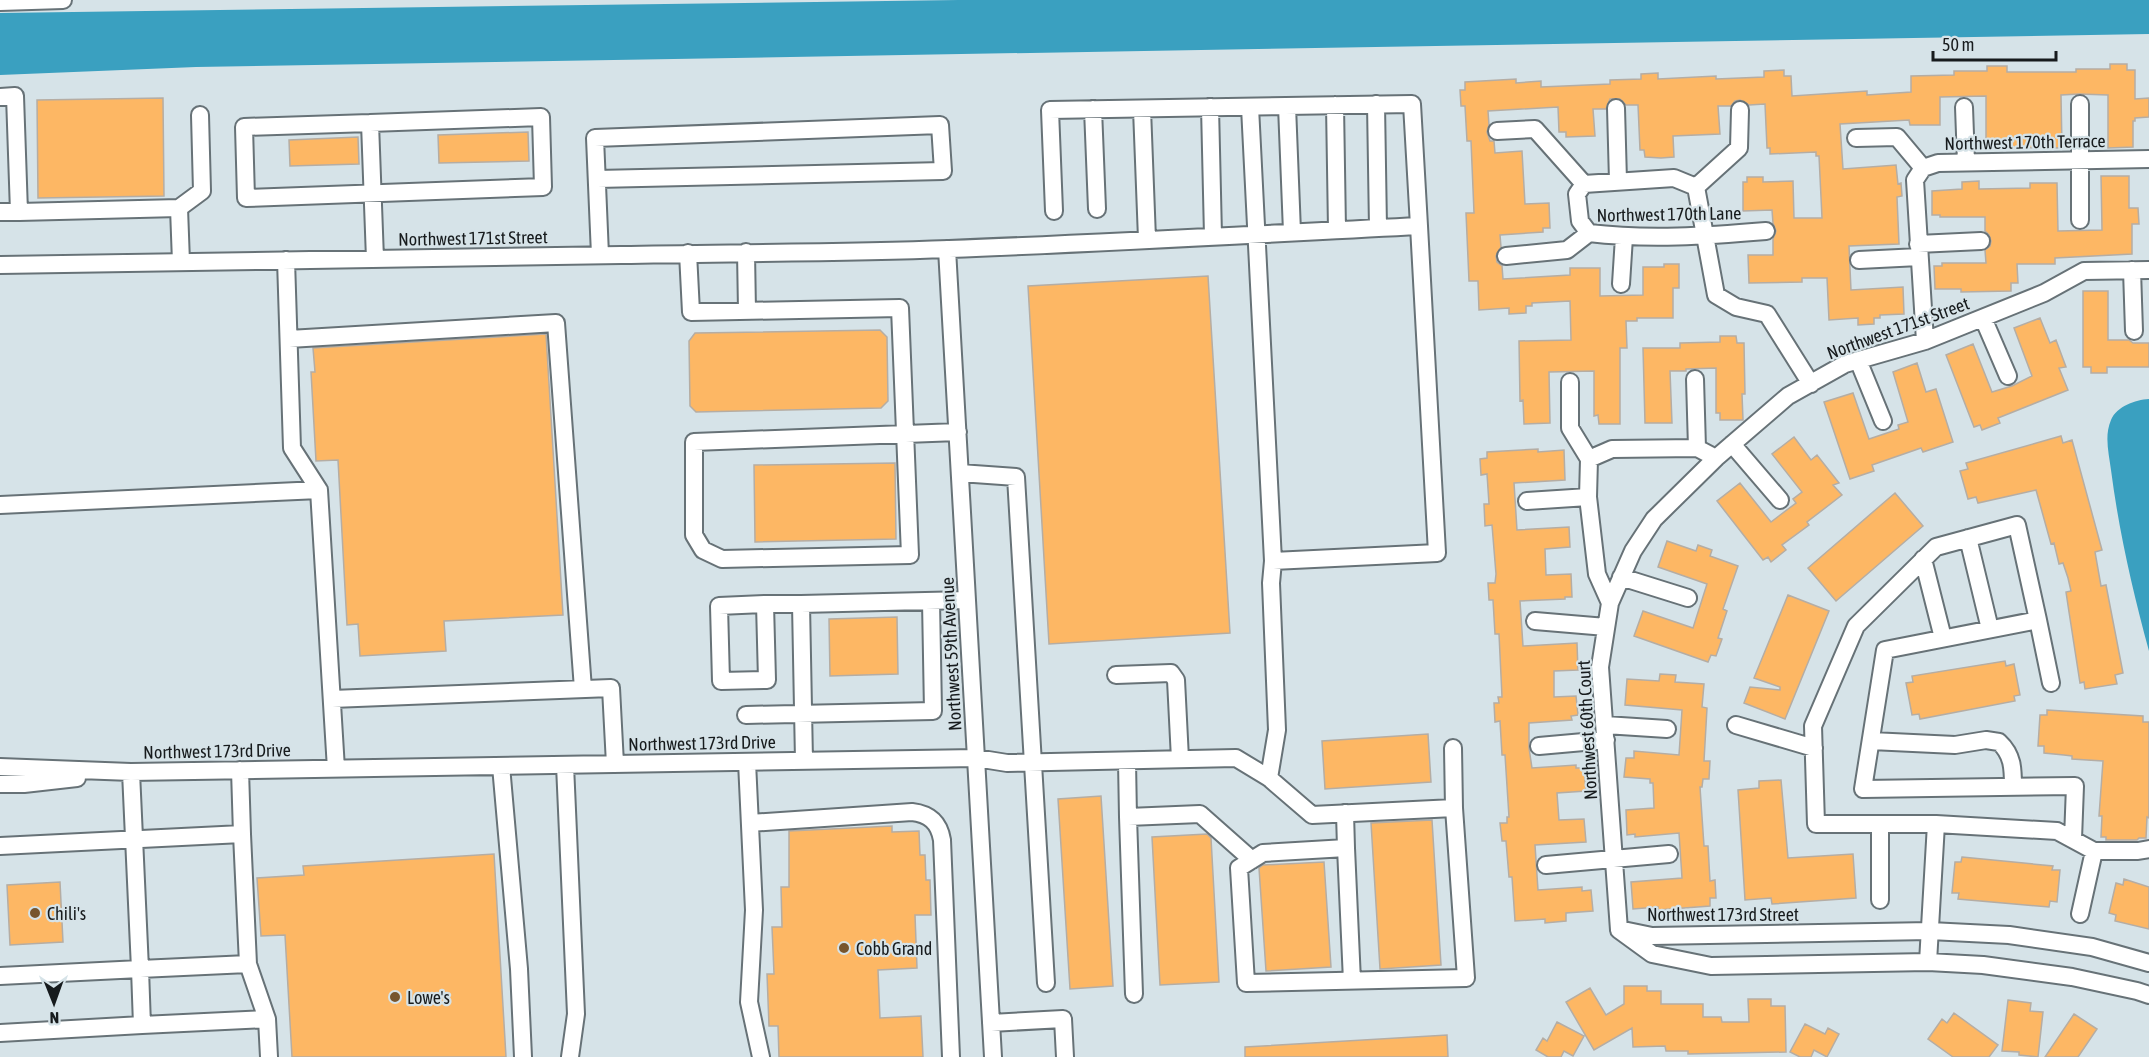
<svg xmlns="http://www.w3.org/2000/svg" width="2149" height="1057" viewBox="0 0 2149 1057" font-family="'Asap Condensed',sans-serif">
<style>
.water{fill:#3aa0c0}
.building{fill:#fdb764;stroke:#b5ada4;stroke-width:1.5}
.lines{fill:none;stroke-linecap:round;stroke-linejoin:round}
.minor-casing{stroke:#677277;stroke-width:20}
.minor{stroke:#fff;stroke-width:16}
.poi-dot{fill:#77552d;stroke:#d6e3e8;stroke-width:2}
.labels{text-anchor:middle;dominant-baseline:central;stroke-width:4.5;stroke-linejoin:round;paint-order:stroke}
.street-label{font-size:18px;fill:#171b1d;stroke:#d6e3e8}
.poi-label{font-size:18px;fill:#171b1d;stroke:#d6e3e8;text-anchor:start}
</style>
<rect width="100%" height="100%" fill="#d6e3e8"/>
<path class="water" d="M958 0H2149V34L196 67 0 75V13Z
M2149 399V651C2133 592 2119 532 2111 470 2109 454 2104 436 2111 420 2117 406 2135 400 2149 399Z"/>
<path class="building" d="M2110 64H2127V70H2135V99L2149 98V117L2135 118V121H2133V147L2108 148V95L2079 94 2061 95 2062 148 1986 147V96L1940 97V125H1910L1909 120 1840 124 1843 169 1896 165 1898 184 1901 183 1902 196 1897 197 1899 244 1849 246 1851 290 1903 287 1904 314 1880 315V318H1874V324L1858 325V318L1829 320 1827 278H1802V282L1749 283 1748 255H1773V239L1776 231 1773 223 1772 210 1743 211V182H1747V177H1763V182L1793 181 1794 218H1822L1819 156H1816V152L1770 154V148H1767L1765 104 1749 105 1740 100 1735 101 1731 106H1718L1720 134 1673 136 1674 157 1661 158 1645 157 1644 150H1640L1638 105H1626L1620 99H1610L1606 109H1593L1595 136 1566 137V132H1559L1558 107 1488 111 1489 125 1487 132 1490 141H1494L1495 153 1522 151 1525 204 1549 203 1550 228H1543V232L1500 235 1501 247 1496 256 1497 262 1502 266 1503 279 1570 275V268H1600V296L1643 295V267H1664V264H1679V288H1673V318H1637V321H1626L1627 348H1620V424H1599L1598 415 1594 416V371L1549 372 1550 423 1524 424 1523 400 1520 401 1519 341 1571 340 1570 301 1532 303V306H1526V313L1509 314V308L1479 310 1478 281H1469L1466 213H1474L1471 141H1467L1465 106H1461L1460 90H1465V82L1516 79V83L1541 81V87L1610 84V80L1641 79V74L1658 73V79L1716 76V79L1764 77V71L1784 70V76H1791L1792 96 1867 91V95L1911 92V76L1954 75V71H1987V66H2007V72H2076V69H2110Z
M163 98 164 196 38 198 37 100Z
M528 132 529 161 439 163 438 135Z
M358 137 359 164 290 166 289 140Z
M2101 176H2129V208H2138L2139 224H2132V254L2055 258V264H2017L2018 283H2011V291L1961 292V289H1935L1934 266H1942V263H1986L1985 250 1990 246 1991 241 1989 235 1985 231V217H1940V215H1932V191L1962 189V182L1979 181V189L2030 188V183H2057L2058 231 2102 230Z
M1208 276 1230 633 1049 644 1028 286Z
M2083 291H2108V340H2129L2133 343H2149V367H2107V373H2091V367H2083Z
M2040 318 2050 343 2056 340 2066 367 2059 368 2068 390 1998 418 2000 423 1982 430 1980 425 1974 427 1946 355 1973 344 1992 392 2012 386 2032 376 2014 328Z
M880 330 887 337 888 401 881 408 696 412 690 406 689 341 695 333Z
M546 334 563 615 444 621 446 651 360 656 358 624 347 625 338 460 316 461 311 372H315L313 348Z
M1720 336H1736L1737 343H1744L1745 394H1742L1743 420H1720V413H1716V368L1686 369V371H1670L1672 423H1645L1643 348H1680V343L1720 342Z
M1917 363 1926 392 1936 389 1953 442 1923 452 1921 448 1872 465 1874 471 1850 479 1824 402 1853 393 1869 439 1899 429 1898 425 1908 422 1893 372Z
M2061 436 2063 443 2072 440 2102 550 2095 552 2101 586 2106 585 2123 673 2115 675 2117 684 2085 689 2084 682 2080 683 2069 612 2066 592 2071 591 2068 578 2063 563 2059 564 2054 543 2051 544 2036 490 1978 503 1976 497 1968 499 1960 471 1968 469 1966 463Z
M1794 437 1811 460 1817 455 1839 483 1833 485 1842 495 1807 522 1809 525 1782 545 1786 550 1771 562 1768 557 1763 560 1717 501 1740 483 1771 522 1796 503 1793 499 1802 492 1772 454Z
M1538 449V452L1564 450 1565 480 1514 483 1517 530 1569 527 1570 547 1545 549 1546 575 1571 574 1572 597H1565V599L1520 601 1523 646 1577 643 1578 670 1554 671V697L1576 696 1578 715 1571 716 1572 720 1529 723V748L1532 768 1576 765V768H1584L1586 791 1557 793 1559 820 1584 819 1586 842 1535 845 1538 890 1582 887V891L1591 890 1593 911 1566 913V921L1545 923V919L1515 921 1512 877H1509L1506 841H1502L1500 823H1507V817H1509L1505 755H1502L1500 721 1495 722 1494 703H1499L1498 697H1502L1499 634H1495L1493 600H1489L1488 583H1495L1496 574 1492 525 1485 526 1484 504H1489L1487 474 1481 475 1480 459 1487 458V452Z
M895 463 896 539 755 542 754 465Z
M1895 493 1923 526 1836 601 1808 568Z
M1667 541 1696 551 1698 545 1712 550 1710 556 1738 566 1723 609 1727 611 1718 638 1722 639 1716 656 1711 655 1708 662 1634 636 1643 611 1693 628 1707 584 1658 567Z
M1788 595 1829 611 1785 719 1744 703 1750 687 1780 690V687L1754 678Z
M897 617 898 674 830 676 829 619Z
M2005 661 2006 666 2014 664 2020 695 2014 696 2015 701 1920 719 1919 714 1912 715 1906 683 1913 682 1912 676Z
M1660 674 1676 675 1675 682 1704 684 1702 707 1707 708 1704 761H1710L1709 779H1703L1702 787H1700L1704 846H1708L1710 881 1715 880 1716 898H1710V906L1658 910V907L1633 909 1631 882 1682 878 1679 833 1635 837V834L1627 835 1626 810 1654 808 1653 783H1650V779L1624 777 1626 758H1634V751L1679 755 1682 710 1625 705 1627 679 1659 681Z
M2047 710 2143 716V722H2149V818L2147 817 2146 838H2139L2137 840H2106V837H2101L2102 816H2099L2103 761 2072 759V756L2064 755 2044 753V746H2038L2040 715H2047Z
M1428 734 1431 782 1325 789 1322 741Z
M1781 780 1788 858 1853 854 1856 898 1772 904 1771 898 1745 900 1738 790 1759 788V781Z
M1101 796 1113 986 1070 989 1058 799Z
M1432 820 1441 965 1380 969 1371 823Z
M892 826V832L919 831 920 855H925L926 880H930L931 915H915L917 968 878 970 880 1018 921 1016 923 1057H779L778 1026H769L767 974H774L772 927H782L781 887H789V831Z
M1207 834 1211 838 1219 982 1160 985 1152 837Z
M494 854 506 1057H292L285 935 261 936 257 878 304 875 303 866Z
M1962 857 2053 866 2052 870H2060L2057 902 2050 901 2049 907 1958 899 1959 893H1952L1955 862H1961Z
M1324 862 1331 967 1266 971 1259 868 1263 865Z
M2124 879 2149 887V929L2115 921 2116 915 2109 913 2116 883 2123 885Z
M60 882 63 942 10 945 7 885Z
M1624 986H1647V991H1661V1004H1703V1017H1721L1722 1022H1749L1748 999H1771V1006H1785L1786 1052 1688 1054V1051H1666L1665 1046 1633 1047 1632 1028 1594 1050 1566 1002 1590 988 1606 1015 1624 1004Z
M2008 1000 2031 1003 2030 1011 2043 1012 2038 1057 2019 1055V1052L2002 1051Z
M1954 1013 1998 1045 1989 1057H1953L1928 1039 1942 1019 1947 1023Z
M2074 1014 2097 1029 2078 1057H2045Z
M1557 1022 1584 1036 1573 1056 1564 1051 1561 1057H1548L1536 1050 1543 1038 1547 1041Z
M1805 1024 1825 1034 1828 1028 1839 1034 1827 1057 1814 1050 1811 1057H1800L1790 1052Z
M1447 1035 1448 1057H1245V1047Z"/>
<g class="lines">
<defs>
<path id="minor" d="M0 2 63 0
M0 97 15 96 19 212 179 208 181 262
M1376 104 1378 228
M2080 104V220
M1335 105 1337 230
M1287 106 1292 232
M1210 107 1213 236
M1964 107 1966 162
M1616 108 1618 181
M1093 109 1097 209
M1142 109 1147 239
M370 123 541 117 543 187 246 198 244 127 370 123 375 259
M1497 131 1535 129 1584 184 1674 178 1696 187
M1856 138 1897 137 1923 168
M597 179 943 171 940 125 595 138 600 255
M1584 184 1577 194 1580 221 1589 233
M1696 187 1716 295 1736 307 1767 314 1811 384
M1696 187 1739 148 1740 110
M179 208 202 191 200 115
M1054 211 1050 110 1412 104 1419 226
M0 212H19
M1918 244 1981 241
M947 249 993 1057
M746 252 747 311
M688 253 691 312 900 308 910 555 722 559 703 550 694 535V442L958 432
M1506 256 1567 250 1589 233C1648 240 1707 236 1766 231
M286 260 292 448 319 490 336 769
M1859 260 1919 257
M0 265C207 262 414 258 621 255 730 253 840 253 949 249 1106 243 1262 234 1419 226L1437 553 1273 561C1266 409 1258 258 1250 107
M2132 270 2134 331
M1621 284 1624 237
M1983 318 2008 376
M289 339 556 323 583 689
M1925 341 1915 180 1923 168 1938 163 2149 159
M1858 360 1883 421
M1695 379 1697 448
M1570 382V428L1589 459
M1732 444 1780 500
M1589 459 1588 497 1597 574 1610 603 1600 667 1619 930
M1589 459 1612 449 1697 448 1716 458
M960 473 1016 477 1046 983
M1527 501 1588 497
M0 505 319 490
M1968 538 1990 629
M1923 559 1943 638
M1621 577 1688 598
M1610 603 1633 551 1654 519 1716 458 1788 396 1845 364 1925 341 2044 293 2084 271 2149 270
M765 604 719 606 721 681 767 680 765 604H801
M1535 621 1606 627
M1116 675 1171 673 1176 680 1180 759
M2051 683 2038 620 1885 650 1863 789 2075 786 2073 839
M332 699 611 688 615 764
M746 715 933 711 931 601
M1605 725 1667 729
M1736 725 1814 748
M1871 741 1955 745 1986 740 1999 742C2013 755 2013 769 2013 787
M1539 746 1606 740
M1453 748 1454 808
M804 761 801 604 967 600
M1127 761 1128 817
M747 762 754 910 749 1002 761 1057
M565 765 576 1014 570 1057
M501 766 519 969 523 1057
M0 767 131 772 976 758 1007 763 1236 758 1269 778 1312 815 1454 808 1466 978 1246 983 1239 868 1263 853 1346 848 1345 813
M240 770 242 834
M1269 778 1277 730 1271 583 1273 561
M0 784H24L77 778
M750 823 912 812C929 814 939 822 942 840L951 1057
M1936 824H1816L1813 726 1856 626 1936 547 2017 525 2038 620
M0 846 242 834 248 964 140 969 142 1025 267 1019 248 964
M1346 848 1352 981
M1546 865 1669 854
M1880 900V824
M2080 914 2094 851
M1619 930 1652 954 1711 966 1928 962 1983 965 2072 977 2137 991 2149 995
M1623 930 1652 936 1930 931 2009 935 2092 947 2149 963
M1928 962 1936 824 2057 831 2094 851H2138L2149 849
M0 976 140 969 131 772
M1134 994 1128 817 1200 814 1252 860
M267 1019 269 1057
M991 1023 1063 1019 1065 1057
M0 1033 142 1025"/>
</defs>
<use href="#minor" class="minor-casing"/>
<use href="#minor" class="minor"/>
</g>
<g class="poi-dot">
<circle cx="35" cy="913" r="6"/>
<circle cx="844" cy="948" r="6"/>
<circle cx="395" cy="997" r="6"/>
</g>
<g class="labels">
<g class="street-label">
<text transform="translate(2025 142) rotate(-1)">Northwest 170th Terrace</text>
<text transform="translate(1669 214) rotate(-1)">Northwest 170th Lane</text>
<text transform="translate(473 238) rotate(-1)">Northwest 171st Street</text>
<text transform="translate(1898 328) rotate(-20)">Northwest 171st Street</text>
<text transform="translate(951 654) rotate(-93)">Northwest 59th Avenue</text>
<text transform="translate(1587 730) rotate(-93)">Northwest 60th Court</text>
<text transform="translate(702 743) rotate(-1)">Northwest 173rd Drive</text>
<text transform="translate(217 751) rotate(-1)">Northwest 173rd Drive</text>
<text x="1723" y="914">Northwest 173rd Street</text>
</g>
<g class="poi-label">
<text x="47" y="913">Chili's</text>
<text x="856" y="948">Cobb Grand</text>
<text x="407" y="997">Lowe's</text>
</g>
</g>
<g transform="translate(54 1003) rotate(179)" stroke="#d6e3e8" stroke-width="4.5" paint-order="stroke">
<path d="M0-4.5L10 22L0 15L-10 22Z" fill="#171b1d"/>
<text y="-9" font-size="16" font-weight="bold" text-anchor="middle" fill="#171b1d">N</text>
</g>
<path d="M1933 51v9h123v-9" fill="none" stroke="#171b1d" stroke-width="3"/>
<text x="1942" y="51" font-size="18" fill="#171b1d" stroke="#d6e3e8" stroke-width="4.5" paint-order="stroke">50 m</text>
</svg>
